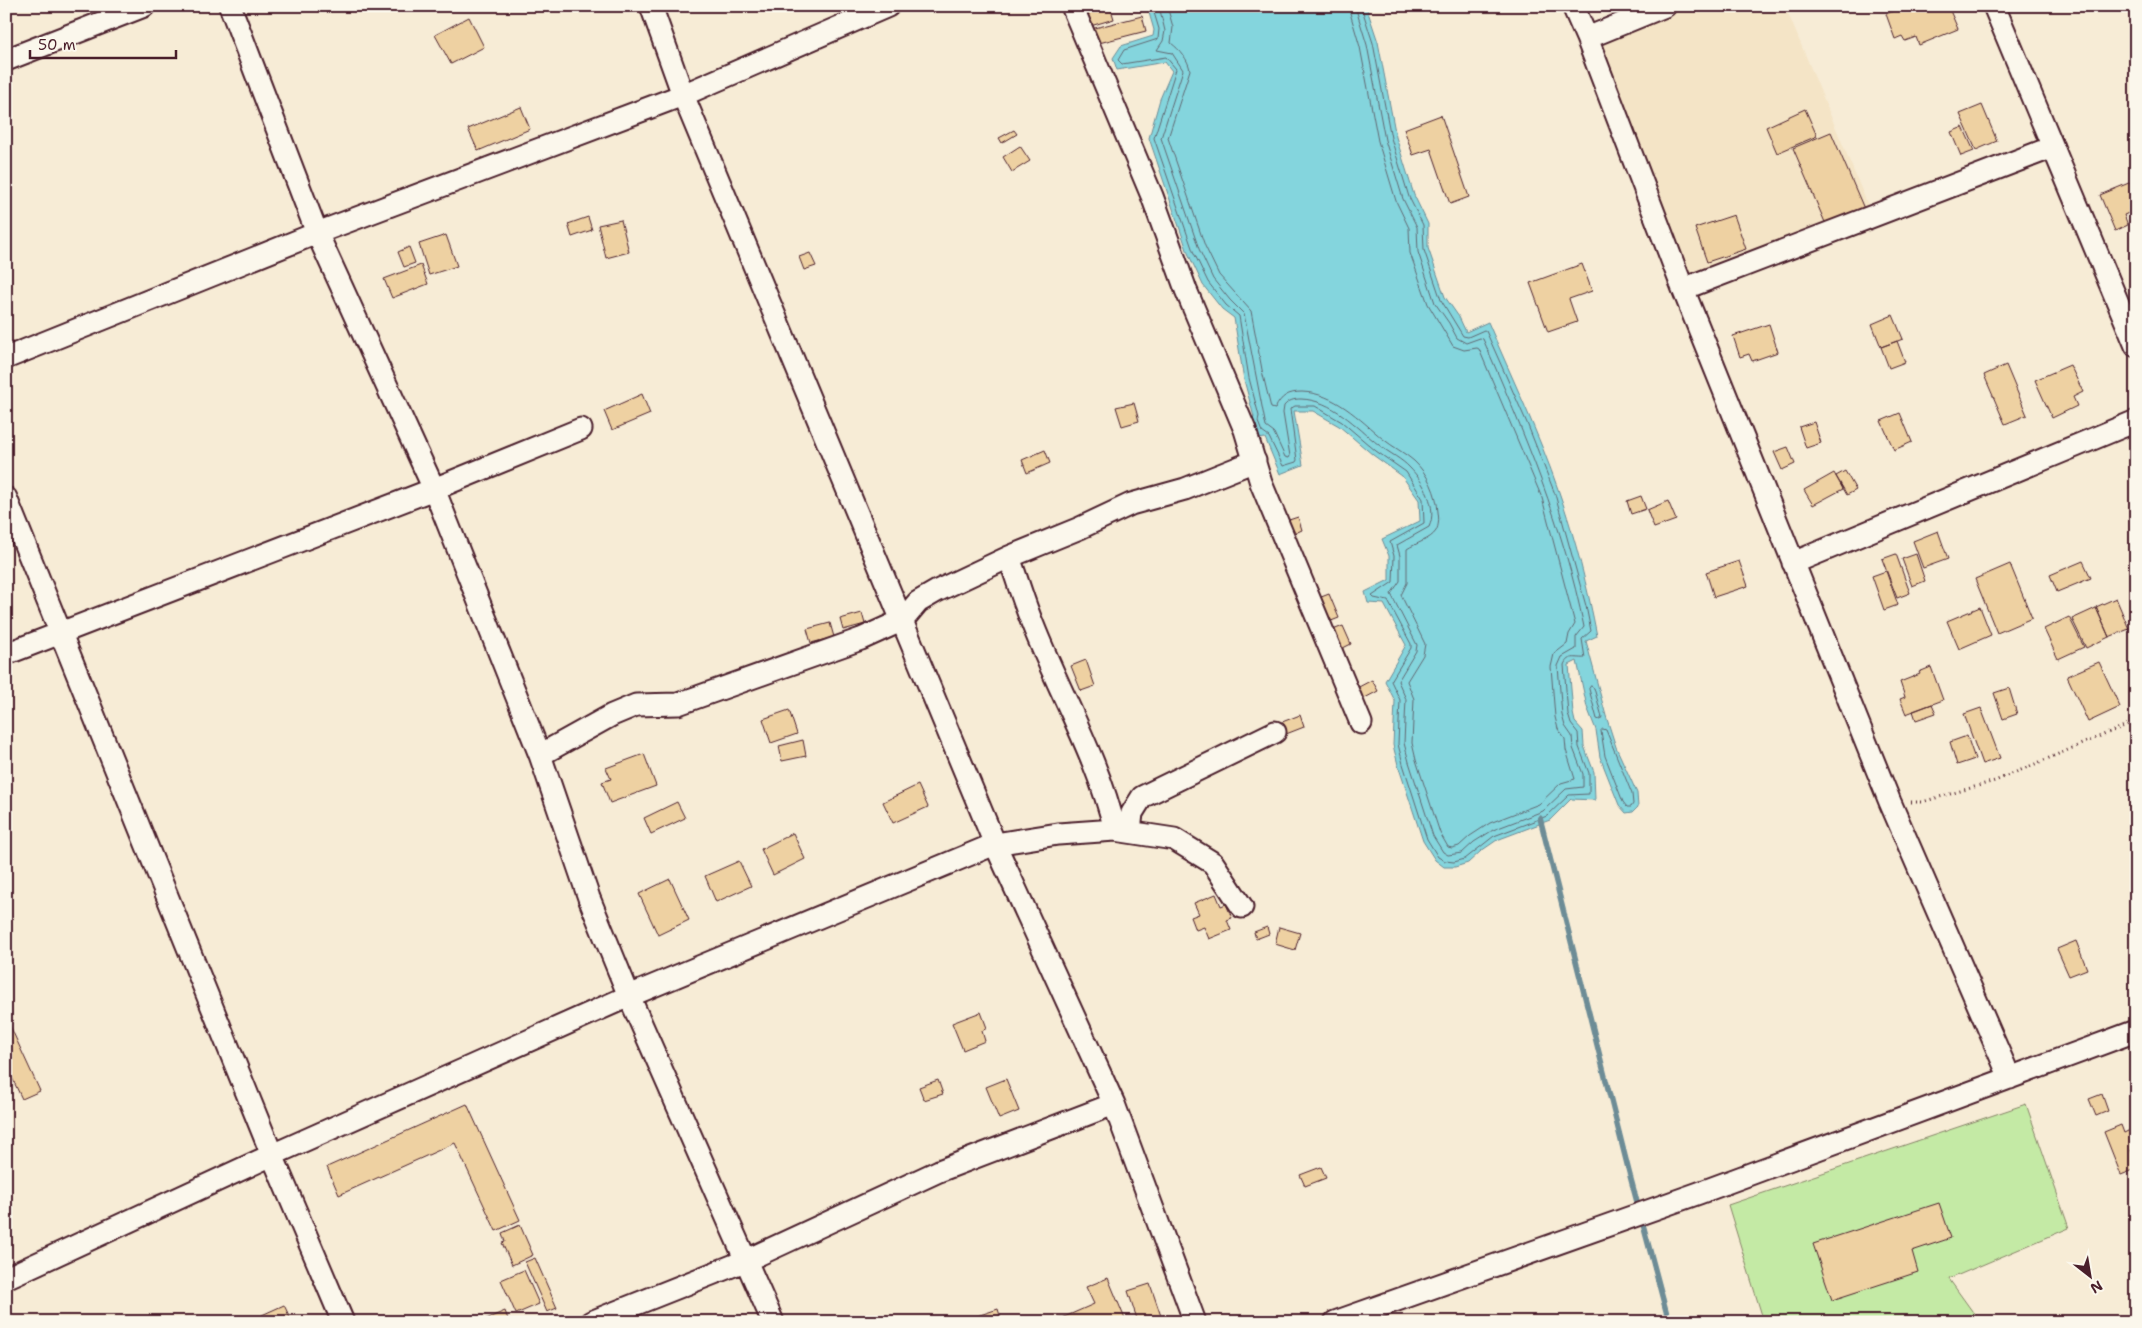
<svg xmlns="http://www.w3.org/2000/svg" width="2142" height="1328" viewBox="0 0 2142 1328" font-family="'Shantell Sans',sans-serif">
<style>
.built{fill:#f4e4c6}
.green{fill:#c4eaa5;stroke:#878468}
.water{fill:#84d5dd;stroke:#6d8c96}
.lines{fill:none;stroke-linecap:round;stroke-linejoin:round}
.shore{stroke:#616872;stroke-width:1}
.stream{stroke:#6d8c96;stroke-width:5.5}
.building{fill:#eed1a2;stroke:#4a1f2b}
.street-casing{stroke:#4a1f2b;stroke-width:25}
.path{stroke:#4a1f2b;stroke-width:3;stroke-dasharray:1 4;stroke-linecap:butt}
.street{stroke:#fbf7ec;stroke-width:21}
</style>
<rect width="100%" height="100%" fill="#f7ecd6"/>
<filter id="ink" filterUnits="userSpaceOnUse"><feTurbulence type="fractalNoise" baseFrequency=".02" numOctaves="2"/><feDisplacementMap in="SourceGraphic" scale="10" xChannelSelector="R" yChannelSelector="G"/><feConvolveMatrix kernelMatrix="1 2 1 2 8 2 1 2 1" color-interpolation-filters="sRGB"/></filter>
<g filter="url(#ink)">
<path class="built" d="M1685 6H1785L1870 210 1687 282 1593 43Z"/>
<path class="green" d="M2026 1104 2069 1228 1949 1279 1980 1322H1764L1728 1205Z"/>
<path class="water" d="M1147 6H1366L1378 42 1396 137 1414 195 1428 224V248L1445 297 1459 317 1466 332 1488 322C1512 378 1539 434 1559 492 1575 537 1588 589 1597 636L1586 641 1606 716 1616 747 1637 793 1638 807 1633 812 1626 813 1619 805 1600 757 1596 730 1587 707 1577 661 1569 665 1573 713 1575 722 1583 731 1584 746 1594 772 1595 800 1571 799 1550 820 1497 840 1481 851 1468 863 1455 867H1444L1435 860 1423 841 1398 765 1393 745 1395 701 1385 681 1406 645 1384 604 1368 603 1365 592 1389 580V556L1382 539 1420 521 1419 500 1402 476 1373 455 1339 426 1313 411H1294L1303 465 1280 474 1265 438 1259 439 1252 422 1254 417 1244 380 1234 318 1222 309 1203 285 1188 253 1149 138 1160 99 1172 71 1165 62 1117 70 1113 58 1121 46 1153 36 1154 30Z"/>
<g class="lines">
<path class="shore" d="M1152 6 1159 29 1158 39 1124 50 1118 60 1122 64 1166 57 1176 69 1154 138 1193 251 1208 282 1226 305 1239 316 1249 378 1259 416 1258 422 1262 432 1269 437 1283 466 1296 462 1297 460 1290 409 1295 406H1315L1342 422 1376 451 1406 472 1423 499 1424 523 1390 542 1394 556 1393 582 1372 596 1374 598 1388 601 1411 644V648L1391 681 1400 700 1398 744 1403 764 1427 839 1438 857 1445 861 1454 862 1465 859 1494 836 1547 816 1569 795 1589 794V773L1579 747 1578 733 1571 724 1568 714 1564 665C1568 654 1577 659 1585 658L1582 639 1591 631 1586 606 1555 494 1527 423 1486 331 1484 330 1468 337 1463 336 1441 300 1424 250 1423 225 1409 197 1391 138 1373 43 1361 6
M1159 6 1165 31 1163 41 1157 50 1172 53 1183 70 1161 138 1199 249 1213 279 1230 300 1244 314 1266 427 1274 433 1285 457 1289 458 1290 456 1283 413 1284 406C1289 400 1294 399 1301 399 1333 400 1355 426 1379 445 1389 453 1402 459 1410 468 1424 482 1438 508 1429 527L1397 545 1400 556V581L1391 594 1417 645 1416 651 1398 681 1406 699 1404 743 1409 762 1433 836 1443 852 1448 855 1462 853 1474 842 1493 830 1543 811 1566 789 1583 787V774L1573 748 1572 736 1565 726 1562 715 1558 666 1562 657 1576 649V637L1584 627C1564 527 1524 433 1483 339L1480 338 1466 343 1457 338 1449 323 1435 303 1418 252 1417 227 1403 199 1385 140 1367 45 1355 6
M1167 6 1173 27 1171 43C1180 50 1188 59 1190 70L1168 138 1205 246 1219 275 1251 311 1263 375 1271 408 1275 409C1281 396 1288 392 1302 392 1335 393 1359 419 1383 439 1393 447 1405 453 1414 461 1428 474 1437 494 1438 512 1439 519 1439 525 1436 531 1430 540 1416 543 1407 549V583L1401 595 1425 644 1423 655 1407 681 1414 699 1412 743 1416 760 1440 833 1448 847 1452 848 1459 846 1470 836 1490 823 1539 804 1561 783 1575 779 1566 750 1565 739 1558 729 1555 717 1551 667 1554 654 1567 644 1569 634 1575 624 1542 498 1479 349 1477 348 1464 350 1453 346 1428 304 1410 253 1409 228 1396 201 1378 141 1360 47 1348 6
M1591 686 1594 688 1602 717 1600 720 1597 719 1589 689Z
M1603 729 1606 730 1632 794 1633 804 1631 807H1627L1623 802 1605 756 1601 731Z"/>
<path class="stream" d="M1540 818 1629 1172 1669 1322"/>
</g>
<path class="building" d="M1110 6 1114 19 1087 27 1083 14Z
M1894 6H1948L1958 29 1919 45 1916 37 1905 41 1902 36 1895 39 1886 14 1896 10Z
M1142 16 1146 31 1095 44 1091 29Z
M469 17 484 47 451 64 435 35Z
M1982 105 1997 141 1976 150 1960 114Z
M521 107 530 129 478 151 468 129Z
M1805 109 1817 136 1777 153 1766 127Z
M1441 115 1469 197 1450 204 1431 149 1413 155 1404 129Z
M1963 127 1974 151 1961 156 1951 132Z
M1014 130 1017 134 1002 143 999 138Z
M1831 132 1865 211 1827 227 1793 148Z
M1020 146 1030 161 1012 172 1003 157Z
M2136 180V210L2124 215 2128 225 2115 231 2100 195Z
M1734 215 1746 249 1707 262 1695 228Z
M588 217 592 230 572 237 568 224Z
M621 220 629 252 606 258 598 225Z
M446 235 457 266 429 275 419 244Z
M409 247 415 263 404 267 398 252Z
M810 253 816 266 804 270 799 257Z
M1582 264 1592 291 1569 299 1577 322 1548 332 1530 283Z
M421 265 428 284 392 298 384 279Z
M1893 315 1903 339 1881 347 1872 324Z
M1769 324 1778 352 1752 361 1749 354 1740 357 1733 336Z
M1897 341 1905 362 1889 368 1881 347Z
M2006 365 2027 415 2005 424 1984 375Z
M2070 365 2083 392 2073 397 2077 406 2052 418 2035 380Z
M642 394 650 414 612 430 604 411Z
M1134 403 1139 421 1122 426 1116 407Z
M1900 413 1912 442 1894 450 1881 421Z
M1814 422 1821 443 1806 448 1799 427Z
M1788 447 1795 464 1782 470 1774 452Z
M1045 450 1050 463 1027 473 1022 460Z
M1845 471 1856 490 1847 495 1836 476Z
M1834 473 1843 489 1813 505 1804 490Z
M1641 496 1646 509 1631 514 1627 501Z
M1668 501 1676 520 1654 528 1647 510Z
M1298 517 1302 530 1291 535 1286 521Z
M1938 531 1948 559 1923 568 1913 541Z
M1896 554 1910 593 1897 598 1882 559Z
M1916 554 1925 581 1912 586 1902 559Z
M1739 561 1748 586 1714 597 1706 572Z
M2083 561 2091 578 2057 592 2050 575Z
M2010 564 2032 618 1997 633 1975 579Z
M1886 571 1898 605 1884 610 1872 576Z
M1329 594 1339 618 1326 623 1316 599Z
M2116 598 2129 629 2109 637 2096 607Z
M1980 607 1991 635 1959 649 1947 621Z
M2096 608 2109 637 2086 648 2072 619Z
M862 613 865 624 843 630 840 619Z
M2069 617 2084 647 2058 659 2044 629Z
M830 623 834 637 811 643 807 629Z
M1343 626 1351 644 1337 651 1328 632Z
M1086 660 1095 686 1081 691 1071 666Z
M2099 662 2120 707 2088 722 2067 676Z
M1931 667 1943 700 1906 714 1900 699 1905 697 1900 682 1920 674 1919 672Z
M1372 680 1378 691 1361 700 1355 689Z
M2009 688 2017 714 2003 719 1994 693Z
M1932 704 1936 713 1916 720 1913 711Z
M1981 708 2000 758 1982 764 1964 714Z
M789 710 797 734 771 743 763 719Z
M1300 715 1304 727 1281 736 1277 724Z
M1967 736 1975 759 1957 765 1950 742Z
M803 740 806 756 782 761 779 746Z
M644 754 656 786 610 803 602 782 611 779 606 768Z
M918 785 928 807 893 823 883 802Z
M677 802 685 818 651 834 644 818Z
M793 833 805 859 773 875 761 849Z
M739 861 751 886 716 902 705 876Z
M670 879 689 920 658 935 639 894Z
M1216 894 1221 906 1226 904 1232 918 1227 920 1231 930 1209 939 1204 927 1196 930 1191 917 1199 914 1194 903Z
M1267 927 1269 934 1256 939 1254 932Z
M1279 927 1300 933 1295 950 1275 944Z
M2076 941 2087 969 2069 976 2057 949Z
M981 1012 987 1028 982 1031 985 1041 963 1050 952 1023Z
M6 1017 40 1091 22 1099 6 1065Z
M1006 1079 1019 1111 999 1119 986 1087Z
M938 1080 943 1094 924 1100 919 1087Z
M2136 1084V1102L2134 1103 2129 1086Z
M2102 1094 2108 1111 2096 1116 2089 1099Z
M467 1104 520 1220 496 1231 455 1143 339 1195 327 1167Z
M2121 1125 2124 1133 2134 1128 2136 1132V1148L2131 1150 2136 1162V1169L2121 1175 2104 1132Z
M1321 1167 1326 1178 1305 1186 1300 1175Z
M1939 1203 1951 1238 1912 1251 1918 1272 1832 1300 1813 1244Z
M520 1225 533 1255 512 1265 502 1243 505 1242 502 1233Z
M535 1258 557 1308 547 1312 525 1262Z
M524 1270 539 1304 516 1314 501 1280Z
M1108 1278 1125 1319 1118 1322H1053L1094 1304 1086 1287Z
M1150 1284 1163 1322H1138L1128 1291Z
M284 1305 292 1322H265L262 1315Z
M998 1309 1002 1322H975L974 1317Z
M505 1311 509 1322H479Z"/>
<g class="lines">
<defs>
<path id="street" d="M230 6 317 233 434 489 540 755 589 898 629 996 773 1322
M651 6 683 95 995 844 1114 1104 1195 1322
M1072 6 1152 196 1186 290 1245 430 1261 483 1361 723
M1573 6 1587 38 1683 289 1890 802 2010 1078
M1994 6 2136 346
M1587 38 1665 6
M6 60 144 6
M1683 289 2053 147
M6 358 317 233 683 95 888 6
M6 498 272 1155 343 1322
M1009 557C1017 579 1024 603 1033 625 1060 694 1098 758 1115 830
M1793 563 2136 421
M6 654 434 489 581 429
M540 755 612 715 636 705 678 704 861 639 903 620 918 602 937 591 1009 557 1080 528 1131 504 1185 489 1255 461
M1130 832 1132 813 1142 797 1275 732
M6 1278 272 1155 629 996 995 844 1058 834 1115 830 1174 839 1213 863 1242 907
M591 1322 747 1260 939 1171 1114 1104
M1335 1322 1699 1193 2136 1031"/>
</defs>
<use href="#street" class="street-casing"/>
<path class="path" d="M1911 802H1922L1995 781 2136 721"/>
<use href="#street" class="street"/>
</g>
</g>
<rect width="2142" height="1328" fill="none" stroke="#fbf7ec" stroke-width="25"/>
<rect x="12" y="12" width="2117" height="1303" fill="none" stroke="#4a1f2b" stroke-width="2" filter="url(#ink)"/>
<g transform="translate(2090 1276) rotate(149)" stroke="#fbf7ec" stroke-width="4" paint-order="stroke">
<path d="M0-4L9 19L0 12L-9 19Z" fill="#4a1f2b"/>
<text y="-8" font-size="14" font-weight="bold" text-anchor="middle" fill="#4a1f2b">N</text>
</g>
<path d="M30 50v8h146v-8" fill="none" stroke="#4a1f2b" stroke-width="2.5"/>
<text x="38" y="50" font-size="15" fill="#4a1f2b" stroke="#fbf7ec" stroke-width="4" paint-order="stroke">50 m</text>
</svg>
